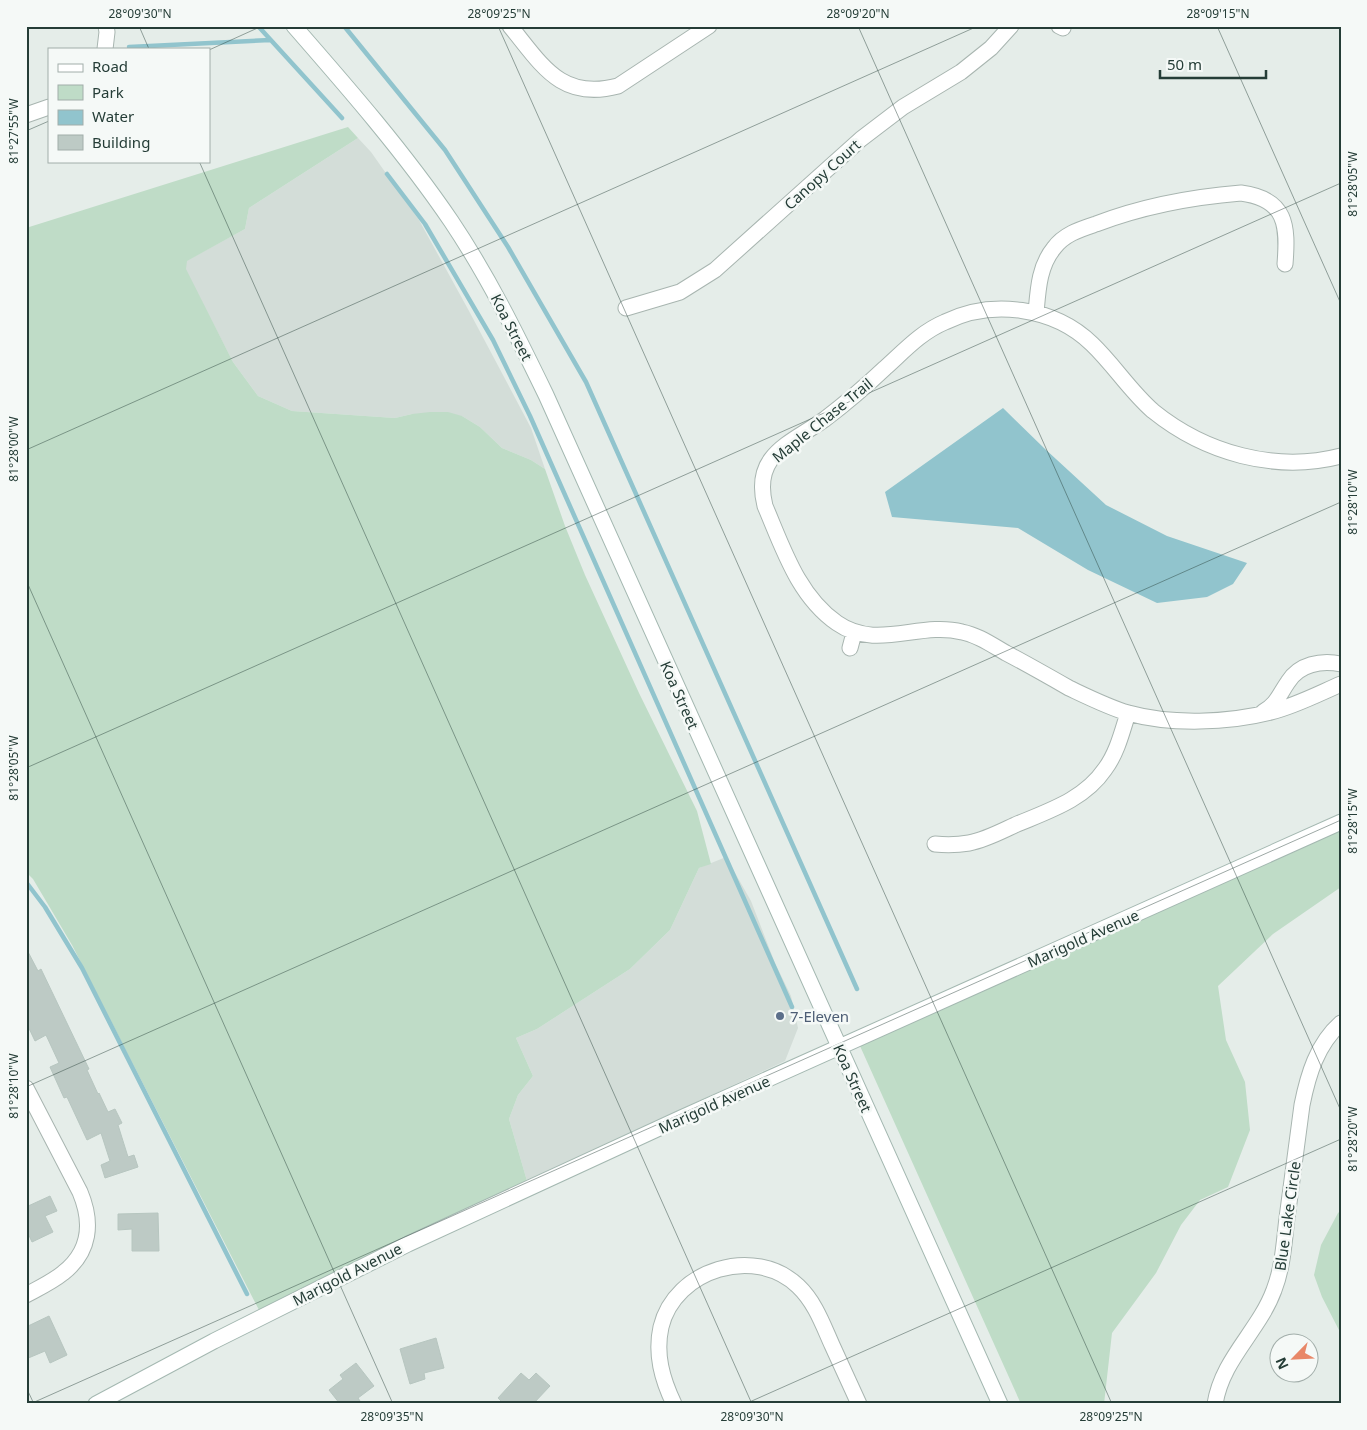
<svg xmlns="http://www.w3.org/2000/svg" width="1367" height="1430" viewBox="0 0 1367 1430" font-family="'Noto Sans',sans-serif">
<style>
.built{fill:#d3ddd8}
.green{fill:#bfdcc7}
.water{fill:#91c4cd}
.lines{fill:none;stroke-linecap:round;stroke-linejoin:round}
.stream{stroke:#91c4cd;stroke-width:4.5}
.building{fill:#bdcac5;stroke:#b7c6c0}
.minor-casing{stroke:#a8b5b0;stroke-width:17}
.secondary-casing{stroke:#a4b8b1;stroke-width:17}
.minor{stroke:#fff;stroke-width:15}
.secondary{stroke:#fff;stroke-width:15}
.ticks{fill:none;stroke:#253d37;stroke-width:1;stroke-opacity:0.45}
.service-dot{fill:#5c6f8a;stroke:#f5f9f7;stroke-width:2}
.labels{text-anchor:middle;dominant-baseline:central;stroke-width:5;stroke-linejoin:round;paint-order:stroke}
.street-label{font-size:15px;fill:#253d37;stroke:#f5f9f7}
.service-label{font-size:15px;fill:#4e5e75;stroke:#f5f9f7;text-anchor:start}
.neatline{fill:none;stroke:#253d37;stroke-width:2}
.ticks-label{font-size:12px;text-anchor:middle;fill:#253d37}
</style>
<rect width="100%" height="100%" fill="#e5ede9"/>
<path class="built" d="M358 138 371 152 419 220 469 311 531 428 545 469 531 460 502 448 480 427 462 416 412 414 395 418 292 411 258 396 233 362 185 269 186 261 245 229 249 208Z
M726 857 751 901 775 963 791 996 798 1028 785 1061 527 1181 509 1119 518 1095 533 1076 516 1038 537 1029 630 969 670 930 699 868Z"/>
<path class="green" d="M348 127 358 138 249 208 245 229 187 261 186 269 233 362 258 396 292 411 395 418 412 414 430 412H448L462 416 480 427 502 448 531 460 545 469 565 526 585 575 639 693 697 811 711 864 699 868 670 930 630 969 537 1029 516 1038 533 1076 518 1095 509 1119 527 1181 405 1237 259 1310 72 945 33 879 26 872V228Z
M1341 830V887L1273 934 1218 986 1226 1040 1245 1082 1250 1130 1228 1187 1200 1200 1181 1225 1156 1273 1112 1333 1104 1404H1021L860 1046Z
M1341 1210V1334L1322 1297 1314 1275 1321 1245 1338 1213Z"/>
<path class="water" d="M1003 408 1044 448 1106 505 1167 536 1247 563 1233 584 1207 597 1157 603 1088 570 1018 528 892 517 885 492Z"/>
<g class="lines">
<path class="stream" d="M258 26 342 118
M344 26 445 150 508 247 586 382 857 989
M129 47 270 40
M387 174 425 224 493 340 530 416 792 1007
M26 882 45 907 82 968 247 1294"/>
</g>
<path class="building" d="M26 948 38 971 41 969 89 1069 87 1070 98 1094 99 1093 108 1112 115 1109 122 1123 118 1125 128 1157 134 1155 138 1167 105 1178 101 1165 110 1161 101 1133 87 1140 67 1097 64 1098 50 1067 59 1063 46 1035 35 1041 26 1022Z
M50 1196 57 1211 45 1216 53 1232 32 1242 26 1229V1207Z
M158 1213 159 1251H132V1229L118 1230V1214Z
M49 1316 67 1355 50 1363 45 1351 26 1359V1327Z
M436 1338 444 1368 424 1373 425 1379 410 1384 400 1349Z
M356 1363 374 1386 358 1398 362 1404H340L329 1390 343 1379 340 1375Z
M521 1373 529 1380 536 1373 550 1386 533 1404H504L498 1398Z"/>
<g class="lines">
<defs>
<path id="minor" d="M510 26C542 65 561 101 618 86L709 26
M1059 26 1063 28
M105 49 107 32 106 26
M26 115 49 107
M626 308 680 292 715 270 861 139 903 107 961 72 991 48 1011 26
M1036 313C1038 290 1039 266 1054 248 1064 234 1081 229 1096 224 1143 206 1192 197 1241 193 1287 199 1288 226 1285 264
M1341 456C1275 473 1205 453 1153 411 1130 391 1114 365 1092 344 1054 307 992 299 945 322 921 332 904 351 885 368 866 386 846 403 825 419 790 444 752 454 765 506 783 548 798 596 837 623 877 651 919 621 962 632 978 635 992 645 1006 653 1027 664 1048 676 1069 688 1088 697 1108 707 1128 713 1171 725 1228 723 1271 712 1295 706 1318 694 1341 684
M850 648 854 633
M1263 712C1277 704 1279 695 1288 682 1299 664 1321 660 1341 664
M935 844C946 845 957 845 969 843 985 840 1000 832 1015 825 1048 811 1084 800 1105 769 1117 753 1122 732 1128 713
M26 1088 80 1192C93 1223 90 1252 63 1273 52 1282 39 1288 26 1295
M674 1404C662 1379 655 1354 661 1327 675 1269 755 1245 798 1286 815 1302 823 1325 832 1345 841 1365 850 1384 859 1404
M1215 1404C1222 1359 1259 1331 1274 1290 1283 1267 1284 1242 1287 1218 1292 1180 1297 1142 1302 1105 1308 1075 1317 1044 1341 1023"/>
<path id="secondary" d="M294 26C349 89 404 152 451 221 488 276 517 335 546 395L1000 1404
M96 1404 214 1341 408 1244 681 1118 1341 822"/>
</defs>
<use href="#minor" class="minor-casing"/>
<use href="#secondary" class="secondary-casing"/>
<use href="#minor" class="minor"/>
<use href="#secondary" class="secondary"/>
</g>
<path class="ticks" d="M139 26 149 49M498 26 1112 1404M858 26 1341 1111M1217 26 1341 304M209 50 262 26M26 131 49 121M199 161 752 1404M26 450 978 26M26 580 393 1404M26 768 1341 183M26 1087 1341 502M26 1387 34 1404M30 1404 1341 820M745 1404 1341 1139"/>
<circle class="service-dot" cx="780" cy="1016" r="5"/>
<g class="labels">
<g class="street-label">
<text transform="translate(822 174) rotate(-42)">Canopy Court</text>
<text transform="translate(512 327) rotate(63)">Koa Street</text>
<text transform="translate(822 420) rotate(-39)">Maple Chase Trail</text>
<text transform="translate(680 695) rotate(66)">Koa Street</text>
<text transform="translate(1083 938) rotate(-24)">Marigold Avenue</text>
<text transform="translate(853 1078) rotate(66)">Koa Street</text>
<text transform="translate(714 1104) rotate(-24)">Marigold Avenue</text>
<text transform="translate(1287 1216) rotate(-82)">Blue Lake Circle</text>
<text transform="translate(347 1274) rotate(-27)">Marigold Avenue</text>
</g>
<g class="service-label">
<text x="790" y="1016">7-Eleven</text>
</g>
</g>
<rect width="1367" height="1430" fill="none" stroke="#f5f9f7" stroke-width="55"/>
<rect x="48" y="48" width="162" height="115" fill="#f5f9f7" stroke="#a2aeaa"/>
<rect x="58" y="64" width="25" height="8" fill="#ffffff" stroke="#a2aeaa"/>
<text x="92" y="72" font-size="15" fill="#253d37">Road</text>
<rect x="58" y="85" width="25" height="15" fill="#bfdcc7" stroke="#a2aeaa"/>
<text x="92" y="98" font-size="15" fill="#253d37">Park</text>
<rect x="58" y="110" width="25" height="15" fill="#91c4cd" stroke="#a2aeaa"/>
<text x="92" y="122" font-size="15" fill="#253d37">Water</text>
<rect x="58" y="135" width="25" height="15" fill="#bdcac5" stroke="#a2aeaa"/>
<text x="92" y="148" font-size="15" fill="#253d37">Building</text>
<g transform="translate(1294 1358) rotate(246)"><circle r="24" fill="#f5f9f7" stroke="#a2aeaa"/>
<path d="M0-4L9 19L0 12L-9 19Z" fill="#e88768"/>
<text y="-8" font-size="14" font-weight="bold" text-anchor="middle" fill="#253d37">N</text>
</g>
<path d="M1160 70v8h106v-8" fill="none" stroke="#253d37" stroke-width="2.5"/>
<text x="1167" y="70" font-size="15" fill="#253d37" stroke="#f5f9f7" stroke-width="4" paint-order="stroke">50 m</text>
<rect x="28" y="28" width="1312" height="1374" class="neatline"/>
<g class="ticks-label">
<text x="140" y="18">28°09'30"N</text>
<text x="499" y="18">28°09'25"N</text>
<text x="858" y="18">28°09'20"N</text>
<text x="1218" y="18">28°09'15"N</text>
<text transform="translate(14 131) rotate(-90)" y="4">81°27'55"W</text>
<text transform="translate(1353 184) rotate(-90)" y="4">81°28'05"W</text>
<text transform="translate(14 449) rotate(-90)" y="4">81°28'00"W</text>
<text transform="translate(1353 502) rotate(-90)" y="4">81°28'10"W</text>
<text transform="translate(14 768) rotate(-90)" y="4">81°28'05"W</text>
<text transform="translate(1353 821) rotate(-90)" y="4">81°28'15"W</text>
<text transform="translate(14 1086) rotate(-90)" y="4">81°28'10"W</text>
<text transform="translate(1353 1139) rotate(-90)" y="4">81°28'20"W</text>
<text x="392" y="1421">28°09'35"N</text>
<text x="752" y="1421">28°09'30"N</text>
<text x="1111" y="1421">28°09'25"N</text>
</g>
</svg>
